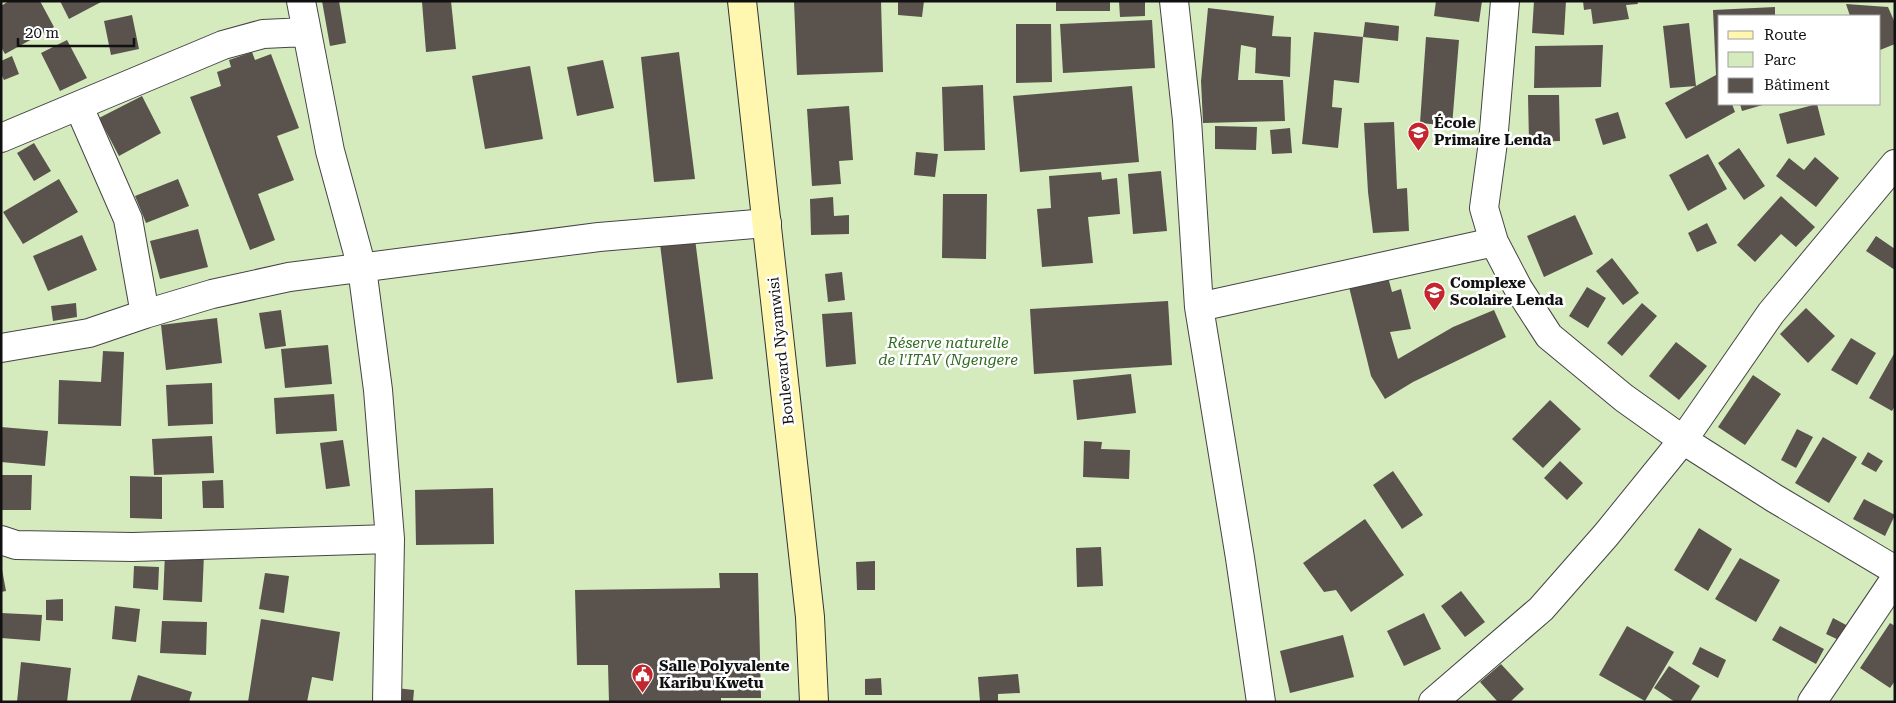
<svg xmlns="http://www.w3.org/2000/svg" width="1896" height="703" viewBox="0 0 1896 703" font-family="'Roboto Serif',serif">
<style>
.green{fill:#d5ebbd;fill-rule:evenodd}
.building{fill:#5a524d}
.lines{fill:none;stroke-linecap:round;stroke-linejoin:round}
.street-casing{stroke:#444;stroke-width:30}
.secondary-casing{stroke:#333;stroke-width:30}
.street{stroke:#fff;stroke-width:28}
.secondary{stroke:#fff6b0;stroke-width:28}
.labels{text-anchor:middle;dominant-baseline:central;stroke-width:5;stroke-linejoin:round;paint-order:stroke}
.poi-label{font-size:15px;font-weight:bold;fill:#111;stroke:#fff;text-anchor:start}
.park-label{font-size:15px;font-style:italic;fill:#2f6b1f;stroke:#fff}
.street-label{font-size:15px;fill:#111;stroke:#fff}
</style>
<rect width="100%" height="100%" fill="#fffdf5"/>
<path class="green" d="M1 1H1895V702H1ZM1720 16H1880V104H1720Z"/>
<path class="building" d="M9 1H40L54 27 5 54 1 47V6Z
M60 1H103L69 19Z
M322 1H339L346 43 330 46Z
M451 1 456 49 426 52 422 2Z
M794 1H881L883 72 797 75Z
M898 1H924L922 17 898 15Z
M1056 1H1110V11H1056Z
M1119 1H1145V16L1120 17Z
M1436 1H1482L1479 22 1434 16Z
M1534 1H1566L1564 35 1532 33Z
M1583 1H1637L1638 4 1626 5 1629 19 1593 24 1591 9 1584 10Z
M1846 4 1888 7 1895 23V44L1880 50V16H1850Z
M1775 7V16H1720V104H1732L1735 112 1686 139 1665 103 1716 75 1713 10Z
M1208 8 1274 16 1272 36 1291 37 1290 77 1255 73 1256 48 1241 45 1238 80H1283L1285 121 1203 123 1201 81Z
M132 15 139 49 111 55 104 21Z
M1152 20 1155 68 1063 73 1060 24Z
M1365 22 1399 26 1398 41 1363 37Z
M1689 23 1696 86 1670 88 1663 26Z
M1016 24H1051L1052 82 1016 83Z
M1314 32 1363 37 1359 83 1334 80 1332 107 1342 108 1338 148 1302 144Z
M1426 37 1459 40 1452 126 1420 123Z
M67 40 87 78 60 91 41 53Z
M1603 45 1601 87 1534 88 1535 46Z
M252 52 255 60 271 54 299 128 277 136 294 180 258 194 275 240 250 250 190 97 221 86 217 72 231 67 229 60Z
M679 52 695 179 654 182 641 57Z
M12 56 19 74 4 80 1 74V61Z
M603 60 614 108 577 116 567 67Z
M530 66 543 139 485 149 472 76Z
M983 85 985 150 944 151 942 87Z
M1132 86 1139 162 1020 172 1013 96Z
M1528 95H1559L1560 141 1529 142Z
M142 96 161 133 119 156 99 118Z
M1740 104H1766L1742 111Z
M1817 104 1825 135 1787 144 1779 114Z
M849 106 853 160 839 161 841 184 812 186 807 109Z
M1618 112 1626 138 1603 145 1595 119Z
M1394 122 1397 189 1407 188 1409 231 1373 233 1368 192 1364 123Z
M1215 126 1257 127 1256 150 1215 149Z
M1290 128 1292 153 1272 154 1270 130Z
M34 143 51 171 34 181 17 153Z
M1739 148 1765 186 1744 200 1718 163Z
M916 152 938 154 935 177 914 175Z
M1708 154 1727 189 1688 211 1669 175Z
M1815 157 1839 178 1816 207 1776 176 1789 158 1804 170Z
M1161 171 1167 231 1133 234 1128 174Z
M1101 172 1102 180 1117 178 1120 214 1088 217 1093 263 1042 267 1037 209 1051 208 1049 176Z
M59 179 78 212 23 244 3 212Z
M178 179 189 206 146 223 135 196Z
M943 194H987L986 259 942 258Z
M1781 196 1815 227 1796 247 1781 234 1755 262 1737 245Z
M833 197 834 216 849 215V234L811 235 810 199Z
M1575 215 1593 254 1544 277 1527 236Z
M1707 223 1717 243 1697 252 1688 233Z
M198 229 208 267 160 279 150 241Z
M82 235 97 270 48 291 33 256Z
M1876 236 1895 249V270L1866 251Z
M695 239 713 379 677 383 660 244Z
M1612 258 1639 293 1623 305 1596 271Z
M842 272 845 300 828 302 825 274Z
M1388 277 1392 292 1401 289 1411 329 1390 332 1398 359 1453 327 1494 310 1506 337 1413 382 1385 399 1371 376 1349 287Z
M1587 287 1606 298 1588 328 1569 316Z
M1168 301 1172 365 1034 374 1030 309Z
M76 303 77 317 53 321 51 306Z
M1642 303 1657 316 1622 356 1607 343Z
M1806 308 1835 336 1808 363 1780 334Z
M281 310 286 346 265 349 259 313Z
M852 312 856 364 826 367 822 314Z
M217 318 222 363 166 370 161 325Z
M1851 338 1876 353 1857 385 1831 370Z
M1676 342 1707 366 1679 400 1649 376Z
M328 345 332 384 285 388 281 349Z
M103 351 124 352 121 426 58 424 59 380 101 382Z
M1895 352V406L1892 411 1869 398Z
M1131 374 1136 413 1077 420 1073 380Z
M1753 375 1781 394 1745 445 1718 427Z
M212 383 213 424 168 426 166 385Z
M334 394 337 431 276 434 274 398Z
M1550 400 1581 429 1543 468 1512 439Z
M1 427 48 431 45 466 1 462Z
M1797 429 1813 437 1796 468 1781 460Z
M212 436 214 473 154 475 152 439Z
M1823 437 1857 457 1829 503 1795 483Z
M343 440 350 486 326 489 320 443Z
M1084 441 1102 442 1101 449 1130 450 1129 479 1083 477Z
M1868 452 1883 461 1876 472 1861 464Z
M1560 461 1583 483 1567 500 1544 478Z
M1393 471 1423 515 1402 529 1373 485Z
M1 475H32L31 510H1Z
M130 476 162 477V519L130 518Z
M223 480 224 508H203L202 481Z
M493 488 494 544 416 545 415 490Z
M1864 499 1895 515 1885 536 1853 519Z
M1365 519 1404 575 1351 612 1336 590 1324 592 1303 563Z
M1699 528 1732 549 1708 591 1674 570Z
M1101 547 1103 586 1077 587 1076 548Z
M165 553 204 554 202 602 163 600Z
M1740 558 1780 580 1756 622 1715 599Z
M875 561V590H857L856 562Z
M1 564 6 591 1 592Z
M134 566 159 567 158 590 133 588Z
M265 573 289 576 284 613 259 609Z
M719 573H758L761 698H721V702H609L608 665H577L575 590 720 588Z
M1461 591 1485 622 1465 637 1441 606Z
M63 599V621L46 620V600Z
M115 606 140 609 136 642 112 639Z
M1 613 42 615 40 641 1 638Z
M1424 613 1441 649 1404 666 1387 631Z
M1833 618 1848 626 1841 641 1826 634Z
M261 619 340 632 333 681 312 677 307 702H248Z
M162 621 207 622 206 655 160 653Z
M1890 623 1895 626V681L1890 688 1860 668Z
M1627 626 1674 652 1645 701 1599 675Z
M1780 626 1824 649 1816 664 1772 640Z
M1343 635 1354 677 1290 693 1280 651Z
M1700 647 1726 660 1718 678 1692 664Z
M21 662 71 668 67 702H17Z
M1501 664 1524 689 1510 702H1498L1480 682Z
M1669 666 1700 686 1690 702H1675L1654 688Z
M1018 674 1020 693 998 694V702H980L978 677Z
M138 675 192 692 189 702H130Z
M881 678 882 695H865V679Z
M396 688 414 690 413 702H395Z"/>
<g class="lines">
<defs>
<path id="street" d="M301 1 330 151 362 268 378 390 390 539 387 702
M1174 1 1187 120 1199 307 1240 558 1261 702
M1505 1 1493 142 1484 208 1494 242 1518 288 1549 336 1624 398 1683 440 1774 498 1895 570
M79 107 128 219 145 314
M1 138 223 45 263 34 306 32
M1199 307 1494 242
M1 348 89 333 145 314 212 294 289 277 599 237 767 223
M1 540 16 545 133 547 390 539
M1433 702 1541 609 1606 535 1683 440 1771 313 1895 164
M1812 702 1895 579"/>
<path id="secondary" d="M742 1 810 617 814 702"/>
</defs>
<use href="#street" class="street-casing"/>
<use href="#secondary" class="secondary-casing"/>
<use href="#street" class="street"/>
<use href="#secondary" class="secondary"/>
</g>
<defs>
<symbol id="school-pin" viewBox="-11 -11 22 30"><path d="M0 17L-7.5 6A9.5 9.5 0 1 1 7.5 6Z" fill="#c4262e" stroke="#fff"/><path d="M0-5L7-2L0 1L-7-2ZM-4 1L0 2.5L4 1V4Q0 6-4 4Z" fill="#fff"/></symbol>
<symbol id="civic-pin" viewBox="-11 -11 22 30"><path d="M0 17L-7.5 6A9.5 9.5 0 1 1 7.5 6Z" fill="#c4262e" stroke="#fff"/><path d="M-.6-6.5H3V-4.5H.6V-3L4-1V1h2V6H-6V1h2V-1L-.6-3ZM-1.2 2.5V6h2.4V2.5Z" fill="#fff"/></symbol>
</defs>
<g fill-rule="evenodd">
<use href="#school-pin" x="1406" y="120" width="25" height="34"/>
<use href="#school-pin" x="1422" y="280" width="25" height="34"/>
<use href="#civic-pin" x="630" y="662" width="25" height="34"/>
</g>
<g class="labels">
<g class="poi-label">
<text x="1434" y="123">École<tspan x="1434" dy="17">Primaire Lenda</tspan></text>
<text x="1450" y="283">Complexe<tspan x="1450" dy="17">Scolaire Lenda</tspan></text>
<text x="659" y="666">Salle Polyvalente<tspan x="659" dy="17">Karibu Kwetu</tspan></text>
</g>
<g class="park-label">
<text x="948" y="343">Réserve naturelle<tspan x="948" dy="17">de l'ITAV (Ngengere</tspan></text>
</g>
<g class="street-label">
<text transform="translate(781 351) rotate(-96)">Boulevard Nyamwisi</text>
</g>
</g>
<rect width="1896" height="703" fill="none" stroke="#111111" stroke-width="5"/>
<rect x="1718" y="15" width="162" height="90" fill="#ffffff" stroke="#a0a0a0"/>
<rect x="1728" y="31" width="25" height="8" fill="#fff6b0" stroke="#a0a0a0"/>
<text x="1764" y="40" font-size="15" fill="#111111">Route</text>
<rect x="1728" y="52" width="25" height="15" fill="#d5ebbd" stroke="#a0a0a0"/>
<text x="1764" y="65" font-size="15" fill="#111111">Parc</text>
<rect x="1728" y="78" width="25" height="15" fill="#5a524d" stroke="#a0a0a0"/>
<text x="1764" y="90" font-size="15" fill="#111111">Bâtiment</text>
<path d="M18 38v8h116v-8" fill="none" stroke="#111111" stroke-width="2.5"/>
<text x="25" y="38" font-size="15" fill="#111111" stroke="#ffffff" stroke-width="4" paint-order="stroke">20 m</text>
</svg>
